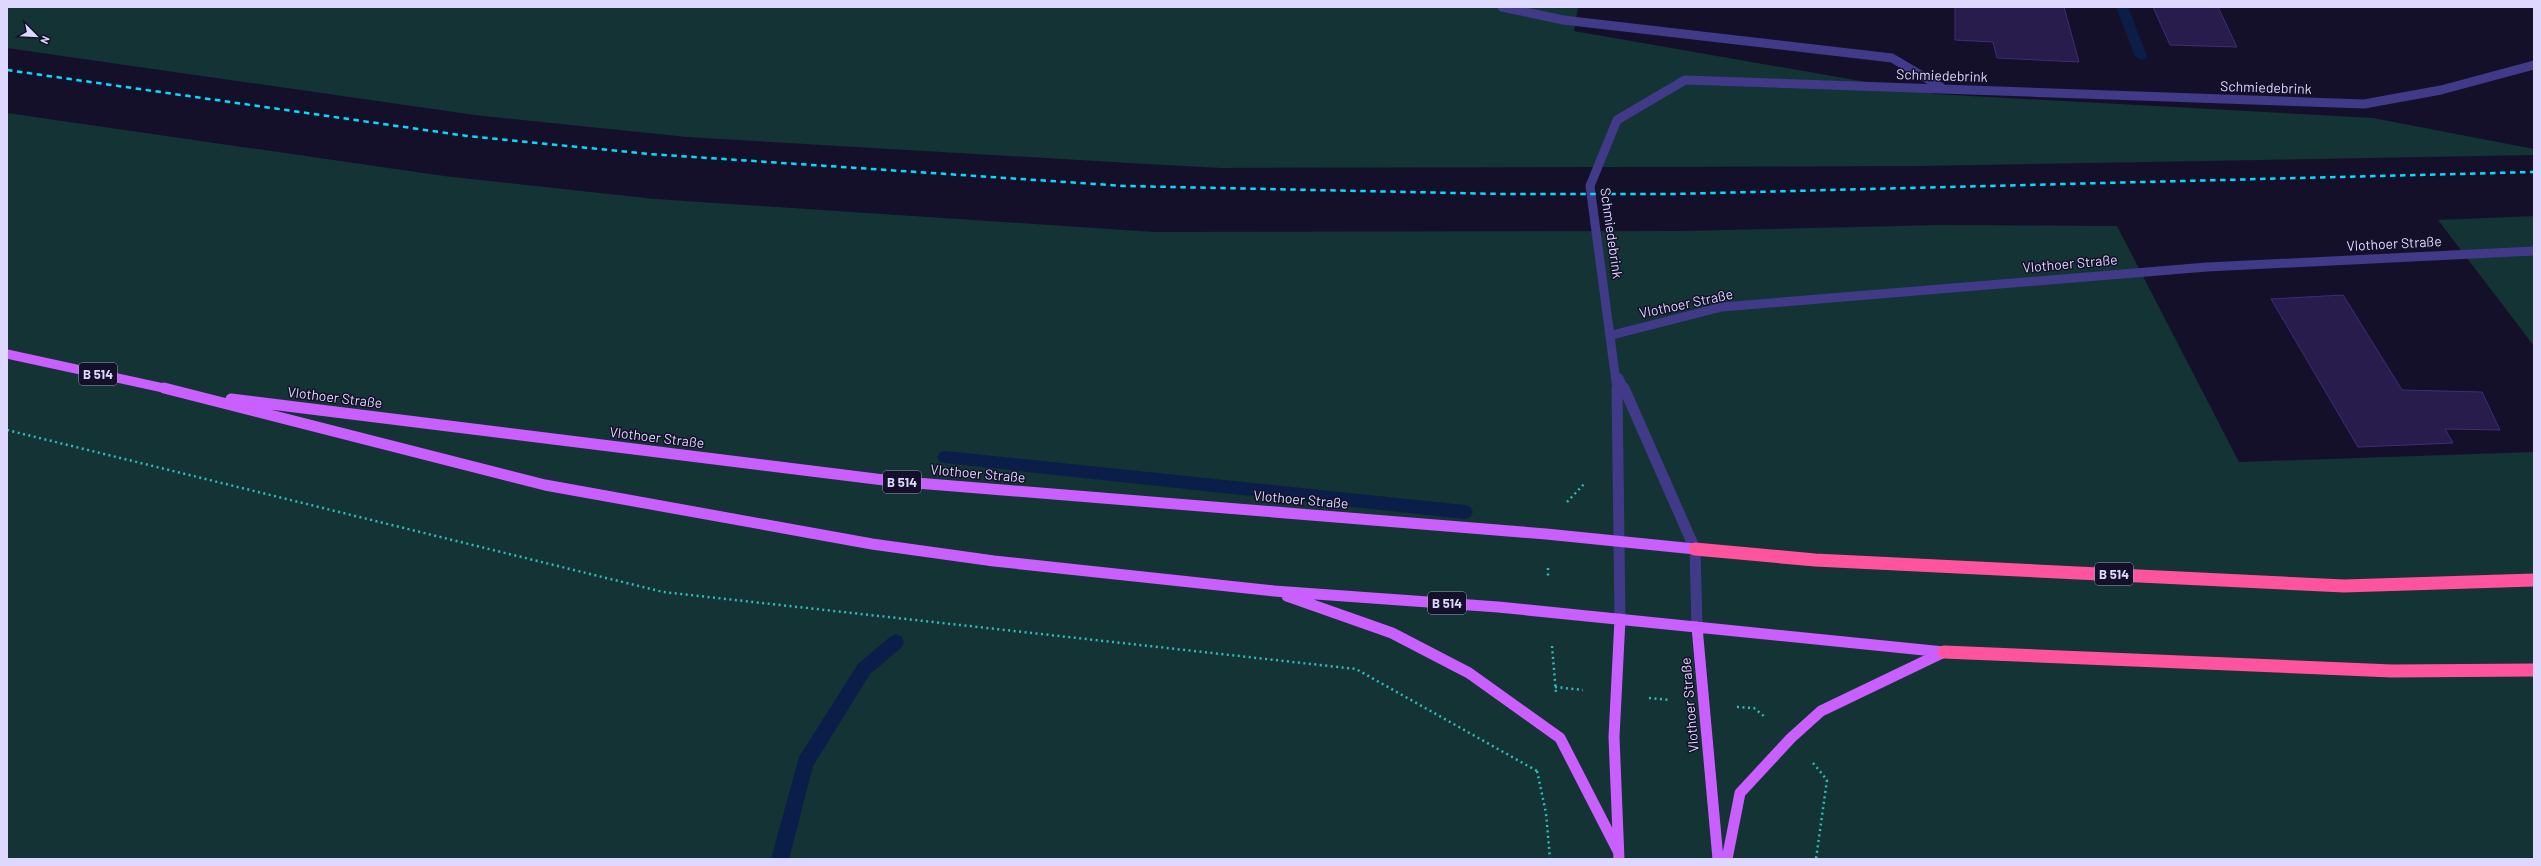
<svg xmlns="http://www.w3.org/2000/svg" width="2541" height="866" viewBox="0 0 2541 866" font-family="Barlow,sans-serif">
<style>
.green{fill:#133334}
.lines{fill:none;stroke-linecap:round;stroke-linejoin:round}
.stream{fill:#0a1e49;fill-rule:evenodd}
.building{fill:#271c4b;stroke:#3f2d77}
.path{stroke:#2ebdba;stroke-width:2.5;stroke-dasharray:2 3.5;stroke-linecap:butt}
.minor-far1{stroke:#403a89;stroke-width:9}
.minor{stroke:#403a89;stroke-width:11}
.major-far1{stroke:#ca5fff;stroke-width:9}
.major{stroke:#ca5fff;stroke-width:11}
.highway{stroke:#ff539f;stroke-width:13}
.rail{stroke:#04dcff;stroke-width:2.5;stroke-dasharray:5.5 4.5;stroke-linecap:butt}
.labels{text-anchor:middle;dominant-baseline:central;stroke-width:3;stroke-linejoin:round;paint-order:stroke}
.shield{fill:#151029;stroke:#a29cbf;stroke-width:1}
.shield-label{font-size:13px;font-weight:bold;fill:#ded8ff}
.street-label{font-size:14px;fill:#ded8ff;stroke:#151029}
</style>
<rect width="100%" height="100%" fill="#151029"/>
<path class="green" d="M7 7H1578L1574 31 1935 94 2373 118 2534 149V155L1922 166 1221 168 1147 164 687 137 475 115 7 48Z
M7 113 444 176 655 199 1154 232 1682 231 1942 225 2117 226 2239 462 2534 452V859H7Z
M2534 216V346L2438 220Z"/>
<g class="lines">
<path class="stream" d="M2116 7H2128L2147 56 2145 59 2141 60 2135 56Z
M945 451 1465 505 1470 507 1473 512 1470 517 1465 519 945 463 940 462 937 457 940 452Z
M896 634 902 637 904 642 902 647 870 674 813 766 789 859H771L799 757 858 664 890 637Z"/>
</g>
<path class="building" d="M1955 7H2064L2079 62 1997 58 1993 42 1955 40Z
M2153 7H2218L2237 47 2170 45Z
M2343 295 2402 390 2482 392 2500 430 2445 429 2453 443 2358 447 2271 299Z"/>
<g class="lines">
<path class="path" d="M7 430 663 592 1356 669 1537 771
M1567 502 1584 484
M1548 568V579
M1552 646 1556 693
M1555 687 1583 690
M1649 698 1670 700
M1737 707 1754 708 1765 717
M1813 763 1827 780 1816 859
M1537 771 1546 813 1550 859"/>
<path class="minor-far1" d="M1502 7 1563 20 1892 58 1941 87
M1612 335 1722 307 2207 267 2534 251
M1619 378 1624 389
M1617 389 1590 186 1617 120 1685 80 2364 104 2441 90 2534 65"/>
<path class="minor" d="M1617 388 1620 619
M1624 388 1695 549 1697 627"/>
<path class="major-far1" d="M7 354 168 389"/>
<path class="major" d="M164 388 545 485 872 544 994 561 1274 591 1498 607 1944 652
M231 399 892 481 1546 534 1695 549
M1287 596 1392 633 1469 673 1560 738 1618 851
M1697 627 1718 859
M1619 859 1614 737 1620 619
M1727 859 1740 793 1791 738 1821 711 1944 652"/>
<path class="highway" d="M1695 549 1815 560 2344 586 2534 580
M1944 652 2392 671 2534 670"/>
<path class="rail" d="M7 70 467 136 649 154 1125 186 1503 194H1674L2534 172"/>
</g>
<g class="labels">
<g class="shield">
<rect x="79" y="363" width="38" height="22" rx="3"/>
<rect x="883" y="471" width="38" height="22" rx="3"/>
<rect x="2095" y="563" width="38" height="22" rx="3"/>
<rect x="1428" y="592" width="38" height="22" rx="3"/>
</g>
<g class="shield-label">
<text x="98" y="374">B 514</text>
<text x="902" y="482">B 514</text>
<text x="2114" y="574">B 514</text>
<text x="1447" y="603">B 514</text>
</g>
<g class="street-label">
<text transform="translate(1942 75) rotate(2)">Schmiedebrink</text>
<text transform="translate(2266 87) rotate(2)">Schmiedebrink</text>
<text transform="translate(1612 233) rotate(82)">Schmiedebrink</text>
<text transform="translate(2394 243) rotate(-3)">Vlothoer Straße</text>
<text transform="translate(2070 263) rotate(-5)">Vlothoer Straße</text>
<text transform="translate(1686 303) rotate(-12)">Vlothoer Straße</text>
<text transform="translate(335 397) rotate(7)">Vlothoer Straße</text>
<text transform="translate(657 437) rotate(7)">Vlothoer Straße</text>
<text transform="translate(978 473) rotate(5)">Vlothoer Straße</text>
<text transform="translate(1301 499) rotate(5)">Vlothoer Straße</text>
<text transform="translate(1689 705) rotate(-95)">Vlothoer Straße</text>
</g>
</g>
<rect width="2541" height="866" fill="none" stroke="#ded8ff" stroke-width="16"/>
<g transform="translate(36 36) rotate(114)" stroke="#151029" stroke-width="3" paint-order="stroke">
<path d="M0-3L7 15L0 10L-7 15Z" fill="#ded8ff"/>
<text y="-6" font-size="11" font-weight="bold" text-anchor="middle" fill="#ded8ff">N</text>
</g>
</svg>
